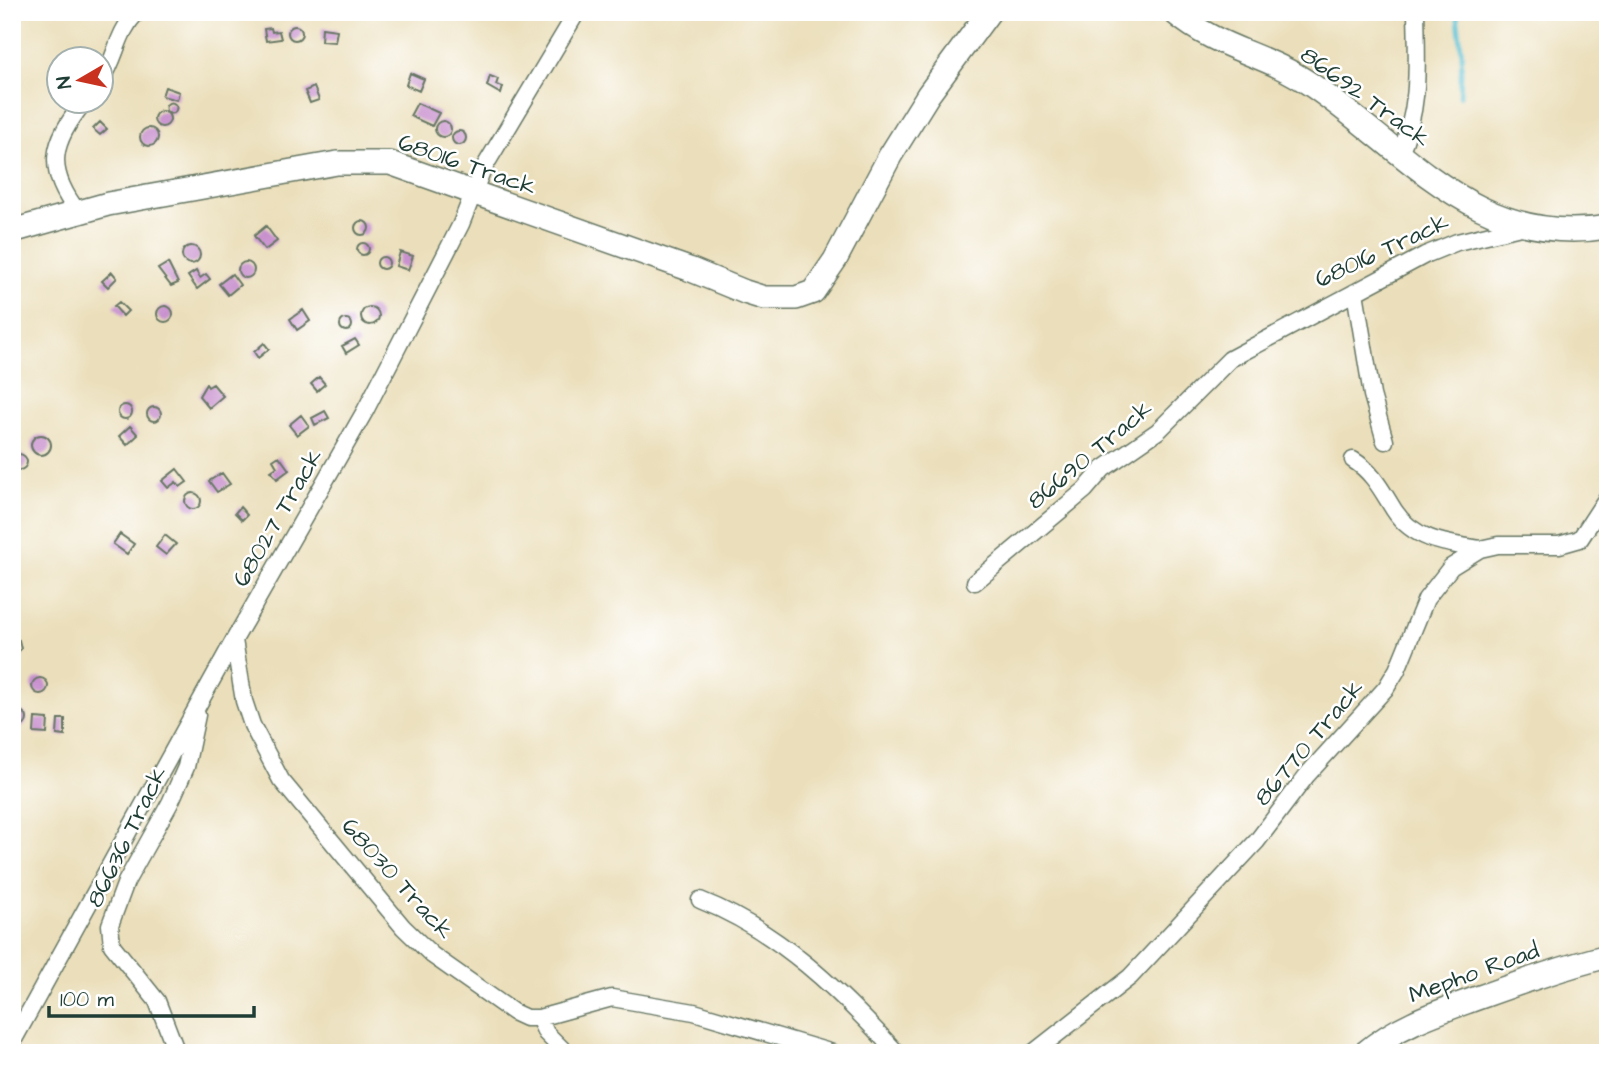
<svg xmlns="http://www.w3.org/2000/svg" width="1620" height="1065" viewBox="0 0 1620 1065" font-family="'Architects Daughter',sans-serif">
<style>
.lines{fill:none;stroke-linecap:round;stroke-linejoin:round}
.stream{stroke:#56c0d2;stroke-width:4.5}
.building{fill:#c890ce}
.street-casing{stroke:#667663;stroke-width:19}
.secondary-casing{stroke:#667663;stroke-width:26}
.street{stroke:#fff;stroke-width:16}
.secondary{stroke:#fff;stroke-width:23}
.labels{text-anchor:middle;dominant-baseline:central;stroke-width:5;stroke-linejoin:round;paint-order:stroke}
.street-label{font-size:24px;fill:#1f3d34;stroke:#fff}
</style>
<rect width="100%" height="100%" fill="#fff"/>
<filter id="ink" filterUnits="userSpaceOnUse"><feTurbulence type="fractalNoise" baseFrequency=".0143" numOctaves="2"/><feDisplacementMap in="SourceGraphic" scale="14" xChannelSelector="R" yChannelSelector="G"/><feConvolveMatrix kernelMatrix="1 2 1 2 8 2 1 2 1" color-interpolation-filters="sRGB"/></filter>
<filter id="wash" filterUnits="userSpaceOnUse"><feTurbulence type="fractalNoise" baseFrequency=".00686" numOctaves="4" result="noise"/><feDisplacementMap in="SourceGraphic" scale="28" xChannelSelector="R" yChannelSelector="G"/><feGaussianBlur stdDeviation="1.57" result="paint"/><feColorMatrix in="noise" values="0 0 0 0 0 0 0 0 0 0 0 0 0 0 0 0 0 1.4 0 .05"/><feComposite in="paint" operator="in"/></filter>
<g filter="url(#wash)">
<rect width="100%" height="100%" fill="#ebdfbb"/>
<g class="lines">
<path class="stream" d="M1457 12 1462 55 1460 96"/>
</g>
<g id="blocks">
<path class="building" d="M288 33a7 7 0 1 1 14 0a7 7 0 1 1-14 0Z
M271 28 272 32 279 31 281 39 266 41 264 29Z
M322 28 337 30 335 42 321 41Z
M410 73 424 79 419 91 406 85Z
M490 76 498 79 496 85 503 87 501 94 487 86Z
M165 87 179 92 177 100 162 96Z
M314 87 319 100 310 103 305 91Z
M165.5 108a5.5 5.5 0 1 1 11 0a5.5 5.5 0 1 1-11 0Z
M417 103 439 113 432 126 410 116Z
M154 119a8 8 0 1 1 16 0a8 8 0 1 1-16 0Z
M435 129a8 8 0 1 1 16 0a8 8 0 1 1-16 0Z
M100 122 107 129 100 135 93 129Z
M140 137a9 9 0 1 1 18 0a9 9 0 1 1-18 0Z
M452 138a7 7 0 1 1 14 0a7 7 0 1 1-14 0Z
M355 228a7 7 0 1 1 14 0a7 7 0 1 1-14 0Z
M266 226 277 241 265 250 254 236Z
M357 249a6 6 0 1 1 12 0a6 6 0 1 1-12 0Z
M182 255a9 9 0 1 1 18 0a9 9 0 1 1-18 0Z
M400 252 413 256 408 270 396 266Z
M377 263a6 6 0 1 1 12 0a6 6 0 1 1-12 0Z
M238 270a8 8 0 1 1 16 0a8 8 0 1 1-16 0Z
M168 263 178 283 171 286 158 269Z
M196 271 200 278 206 274 210 279 197 289 188 276Z
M112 272 117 278 108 287 102 281Z
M232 274 240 285 228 295 219 284Z
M119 302 128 311 123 316 114 306Z
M157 314a8 8 0 1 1 16 0a8 8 0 1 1-16 0Z
M361 316a9 9 0 1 1 18 0a9 9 0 1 1-18 0Z
M303 310 310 321 297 330 290 319Z
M340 325a6 6 0 1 1 12 0a6 6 0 1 1-12 0Z
M355 339 359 345 346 353 342 346Z
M264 343 269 349 258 358 254 352Z
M319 377 325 384 317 391 311 384Z
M206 384 208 387 213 384 223 396 209 408 199 396Z
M118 412a7 7 0 1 1 14 0a7 7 0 1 1-14 0Z
M147 414a7 7 0 1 1 14 0a7 7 0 1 1-14 0Z
M325 411 329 418 315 425 312 418Z
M301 415 309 426 297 435 289 425Z
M130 426 138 435 127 445 119 436Z
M31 445a10 10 0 1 1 20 0a10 10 0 1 1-20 0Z
M11 462a8 8 0 1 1 16 0a8 8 0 1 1-16 0Z
M279 456 289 470 277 479 271 471 277 467 273 460Z
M177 469 187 482 180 487 176 482 168 488 162 481Z
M222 473 230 484 217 492 209 481Z
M185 501a8 8 0 1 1 16 0a8 8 0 1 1-16 0Z
M240 507 247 515 242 520 235 513Z
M120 534 134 544 127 554 113 544Z
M165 535 176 544 166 555 156 547Z
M12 637 19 640 21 649 12 658Z
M32 686a8 8 0 1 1 16 0a8 8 0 1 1-16 0Z
M11 719a8 8 0 1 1 16 0a8 8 0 1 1-16 0Z
M35 718 48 719 47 734 34 733Z
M58 719H65V736L57 735Z"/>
</g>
</g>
<g filter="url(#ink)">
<use href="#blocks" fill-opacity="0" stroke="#667663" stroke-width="2"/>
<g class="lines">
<defs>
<path id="street" d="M102 79C117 57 116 34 137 12
M1399 155C1421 109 1417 62 1416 12
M78 212C45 169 51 143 84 102
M1355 292 1372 395 1385 441
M1353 460C1373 472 1382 491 1394 510 1413 540 1447 544 1480 549
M975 582 1085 490 1103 469 1158 431 1230 359 1425 255 1457 242 1525 226
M234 640 244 701 252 725 281 780 403 927 432 955 513 1012 526 1018H539L612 998 694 1012 833 1053
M700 900C779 931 840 991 897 1053
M539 1018 546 1033 566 1053
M12 1043 234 640 365 411 461 224 482 171 577 12
M177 1053 157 1001 112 945 110 925 126 882 170 803 186 767 197 715
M1033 1053 1130 977 1257 841 1307 775 1386 688 1397 670 1426 599 1451 567 1480 549 1498 545H1559L1580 539 1608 496"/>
<path id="secondary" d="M1174 12C1219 50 1265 53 1310 84 1406 149 1477 249 1608 227
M12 231 108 204 337 163H390L689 269 745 292 764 298H796L813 292 835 260 890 156 928 95 989 12
M1365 1053C1399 1024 1439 1012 1480 997 1522 982 1564 967 1608 956"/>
</defs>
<use href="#street" class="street-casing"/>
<use href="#secondary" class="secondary-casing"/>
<use href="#street" class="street"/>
<use href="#secondary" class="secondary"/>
</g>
</g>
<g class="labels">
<g class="street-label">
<text transform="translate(1365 97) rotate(36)">86692 Track</text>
<text transform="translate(467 165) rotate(19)">68016 Track</text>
<text transform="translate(1382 251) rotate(-25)">68016 Track</text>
<text transform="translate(1090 455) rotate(-40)">86690 Track</text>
<text transform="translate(278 518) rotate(-60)">68027 Track</text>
<text transform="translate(1309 743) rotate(-50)">86770 Track</text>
<text transform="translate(127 837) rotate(-64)">86636 Track</text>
<text transform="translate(397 879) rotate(48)">68030 Track</text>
<text transform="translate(1474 973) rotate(-20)">Mepho Road</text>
</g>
</g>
<rect width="1620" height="1065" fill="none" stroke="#fff" stroke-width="42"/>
<g transform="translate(80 80) rotate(261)"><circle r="33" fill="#ffffff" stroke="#a5b1ae" stroke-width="2"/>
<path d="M0-5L12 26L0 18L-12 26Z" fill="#c8321e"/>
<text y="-10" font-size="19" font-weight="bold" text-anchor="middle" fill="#1f3d34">N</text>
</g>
<path d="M49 1006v10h205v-10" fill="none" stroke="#1f3d34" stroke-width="3.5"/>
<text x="60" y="1006" font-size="21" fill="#1f3d34" stroke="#ffffff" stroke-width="5" paint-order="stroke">100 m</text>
</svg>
